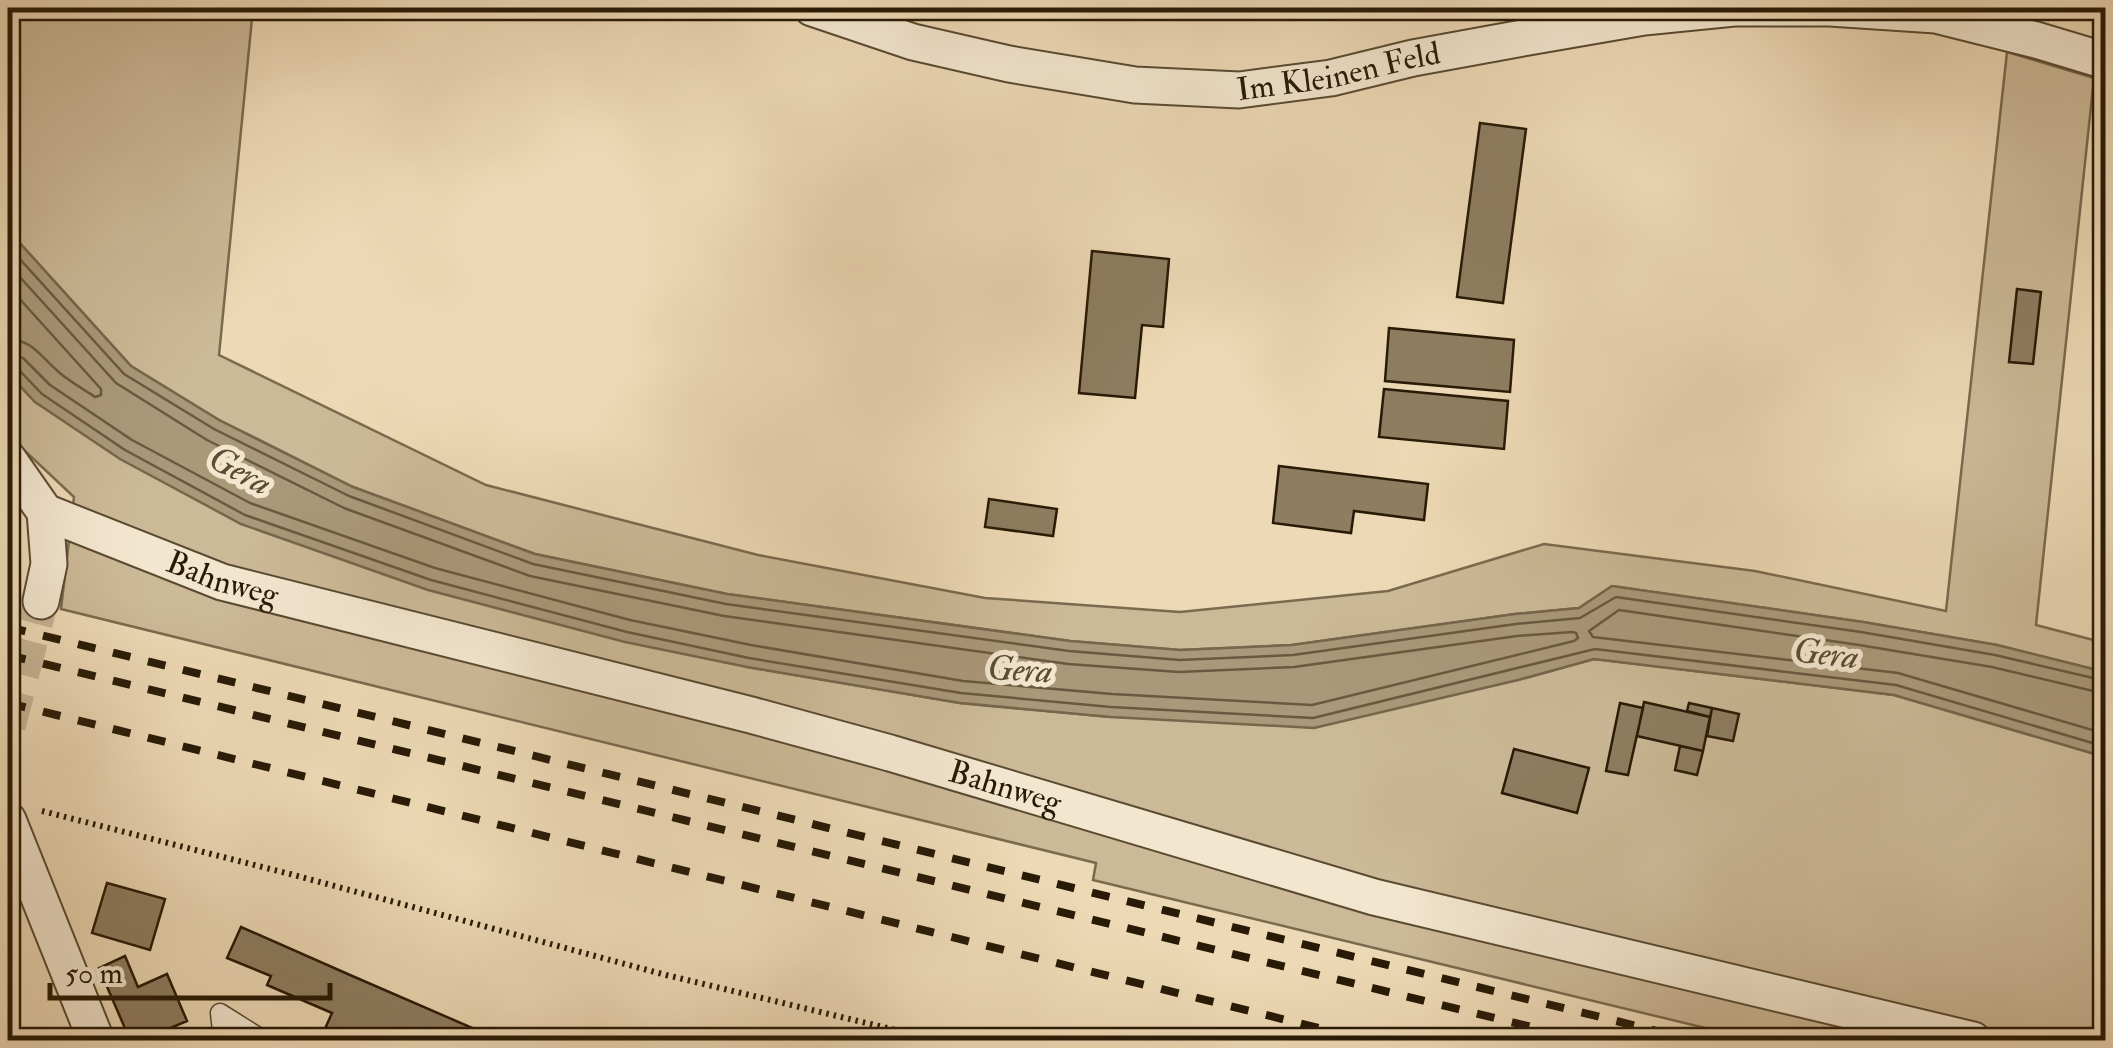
<svg xmlns="http://www.w3.org/2000/svg" width="2113" height="1048" viewBox="0 0 2113 1048" font-family="'IM FELL Double Pica',serif">
<style>
.green{fill:#ccb997;stroke:#7a6a4e;stroke-width:2.5}
.water{fill:#aa987a;stroke:#76664c;stroke-width:2.5}
.lines{fill:none;stroke-linecap:round;stroke-linejoin:round}
.shore{stroke:#695940;stroke-width:2.5}
.building{fill:#8e7d61;stroke:#281a06;stroke-width:2.5}
.street-tunnel{stroke:#c6b392;stroke-width:35;stroke-dasharray:35 18;stroke-linecap:butt}
.lane-casing{stroke:#594a32;stroke-width:21}
.street-casing{stroke:#594a32;stroke-width:39}
.path{stroke:#281a06;stroke-width:6;stroke-dasharray:2.5 5;stroke-linecap:butt}
.lane{stroke:#f3e6cf;stroke-width:18}
.street{stroke:#f3e6cf;stroke-width:35}
.rail{stroke:#281a06;stroke-width:8;stroke-dasharray:18 18;stroke-linecap:butt}
.labels{text-anchor:middle;dominant-baseline:central;stroke-width:10;stroke-linejoin:round;paint-order:stroke}
.street-label{font-size:32px;fill:#281a06;stroke:#f3e6cf}
.water-label{font-size:35px;font-style:italic;fill:#5c4c34;stroke:#f3e6cf}
</style>
<rect width="100%" height="100%" fill="#edd9b5"/>
<filter id="stains"><feTurbulence type="fractalNoise" baseFrequency=".002" numOctaves="4"/><feColorMatrix values="0 0 0 0 .2 0 0 0 0 .09 0 0 0 0 .02 0 0 0 .5 -.17"/></filter>
<radialGradient id="worn" r=".72"><stop offset=".6" stop-color="#630" stop-opacity="0"/><stop offset="1" stop-color="#630" stop-opacity=".3"/></radialGradient>
<path class="green" d="M8 8H253L219 355 486 485 758 555 985 598 1180 612 1388 591 1544 544 1755 571 1946 611 2007 52 2094 78 2036 625 2105 643V672L1997 645 1863 622 1612 586 1579 608 1515 614 1292 645 1180 650 1070 641 727 594 535 554 353 487 219 420 131 366 8 230Z
M8 373 35 402 747 667 960 703 1111 717 1518 680 1594 659 1894 695 2105 757V1040H1755L1093 880 1096 863 61 609 74 497 8 435Z"/>
<path class="water" d="M8 230 131 366 219 420 353 487 535 554 727 594 1070 641 1180 650 1292 645 1515 614 1579 608 1612 586 1863 622 1997 645 2105 672V757L1894 695 1594 659 1518 680 1314 728 1111 717 960 703 747 667 625 642 428 590 241 524 120 459 35 402 8 373Z"/>
<g class="lines">
<path class="shore" d="M8 246 124 374 214 429 349 496 533 564 726 604 1069 651 1180 660 1293 655 1516 624 1580 618 1616 597 1861 632 1995 655 2106 681
M8 264 116 383 207 440 344 508 530 576 724 616 1068 664 1179 672 1294 667 1517 636 1572 632 1576 633 1578 638 1574 641 1312 705 1112 694 963 681 751 645 630 620 435 568 250 503 132 440 50 385 23 358 8 354
M8 286 101 389V395L95 397C83 389 71 382 61 374 42 359 34 340 8 339
M8 367 18 369 42 394 125 450 245 515 431 580 627 632 749 658 961 693 1111 707 1313 718 1595 649 1896 685 2106 747
M2106 694 1992 667 1859 645 1619 610 1589 631 1593 637 1898 673 2106 734"/>
</g>
<path class="building" d="M1480 123 1526 129 1503 303 1457 297Z
M1092 251 1169 259 1163 327 1142 325 1135 398 1079 393Z
M2017 289 2041 292 2033 364 2009 362Z
M1389 328 1514 340 1510 392 1385 381Z
M1384 389 1508 401 1504 449 1379 437Z
M1279 466 1428 484 1424 520 1354 511 1351 533 1273 523Z
M989 499 1057 509 1053 536 985 527Z
M1644 702 1710 717 1703 751 1637 736Z
M1620 703 1643 708 1628 775 1606 771Z
M1689 703 1712 708 1710 717 1687 711Z
M1712 708 1739 714 1733 741 1707 736Z
M1680 746 1703 751 1697 775 1675 770Z
M1514 749 1589 768 1577 813 1502 793Z
M107 883 165 899 150 950 92 933Z
M241 927 350 975 500 1040H320L332 1013 267 985 271 976 227 958Z
M125 956 138 987 167 974 187 1021 142 1040H130L99 968Z
M174 1030 179 1040H154Z"/>
<g class="lines">
<path class="street-tunnel" d="M8 726 41 601"/>
<defs>
<path id="lane" d="M220 1013 263 1040
M220 1013 223 1040"/>
<g id="street">
<path id="s1" d="M812 8 913 42 1009 64 1135 85 1239 90 1331 78 1413 58 1528 37 1644 17 1734 8H1830L1936 15 2036 40 2106 61"/>
<path d="M8 459 45 512 49 564 41 601"/>
<path id="s2" d="M45 512 222 582 751 715 890 753 1374 897 1973 1040"/>
<path d="M8 820 96 1040"/>
</g>
</defs>
<use href="#lane" class="lane-casing"/>
<use href="#street" class="street-casing"/>
<path class="path" d="M42 811 290 874 666 975 937 1040
M8 1014 12 1040"/>
<use href="#lane" class="lane"/>
<use href="#street" class="street"/>
<path class="rail" d="M8 627 1694 1040
M8 655 1585 1040
M8 703 1367 1040"/>
</g>
<g class="labels">
<g class="street-label">
<text stroke="none"><textPath href="#s1" startOffset="538">Im Kleinen Feld</textPath></text>
<text stroke="none"><textPath href="#s2" startOffset="190">Bahnweg</textPath></text>
<text stroke="none"><textPath href="#s2" startOffset="1000">Bahnweg</textPath></text>
</g>
<g class="water-label">
<text transform="translate(240 471) rotate(28)">Gera</text>
<text transform="translate(1826 654) rotate(6)">Gera</text>
<text transform="translate(1020 670) rotate(3)">Gera</text>
</g>
</g>
<rect width="2113" height="1048" fill="none" stroke="#edd9b5" stroke-width="40"/>
<rect x="10" y="10" width="2093" height="1028" fill="none" stroke="#281a06" stroke-width="5"/>
<rect x="20" y="20" width="2073" height="1008" fill="none" stroke="#281a06" stroke-width="2.5"/>
<path d="M50 983v15h280v-15" fill="none" stroke="#281a06" stroke-width="5"/>
<text x="65" y="983" font-size="30" fill="#281a06" stroke="#f3e6cf" stroke-width="8" paint-order="stroke">50 m</text>
<rect width="100%" height="100%" filter="url(#stains)"/>
<rect width="100%" height="100%" fill="url(#worn)"/>
</svg>
